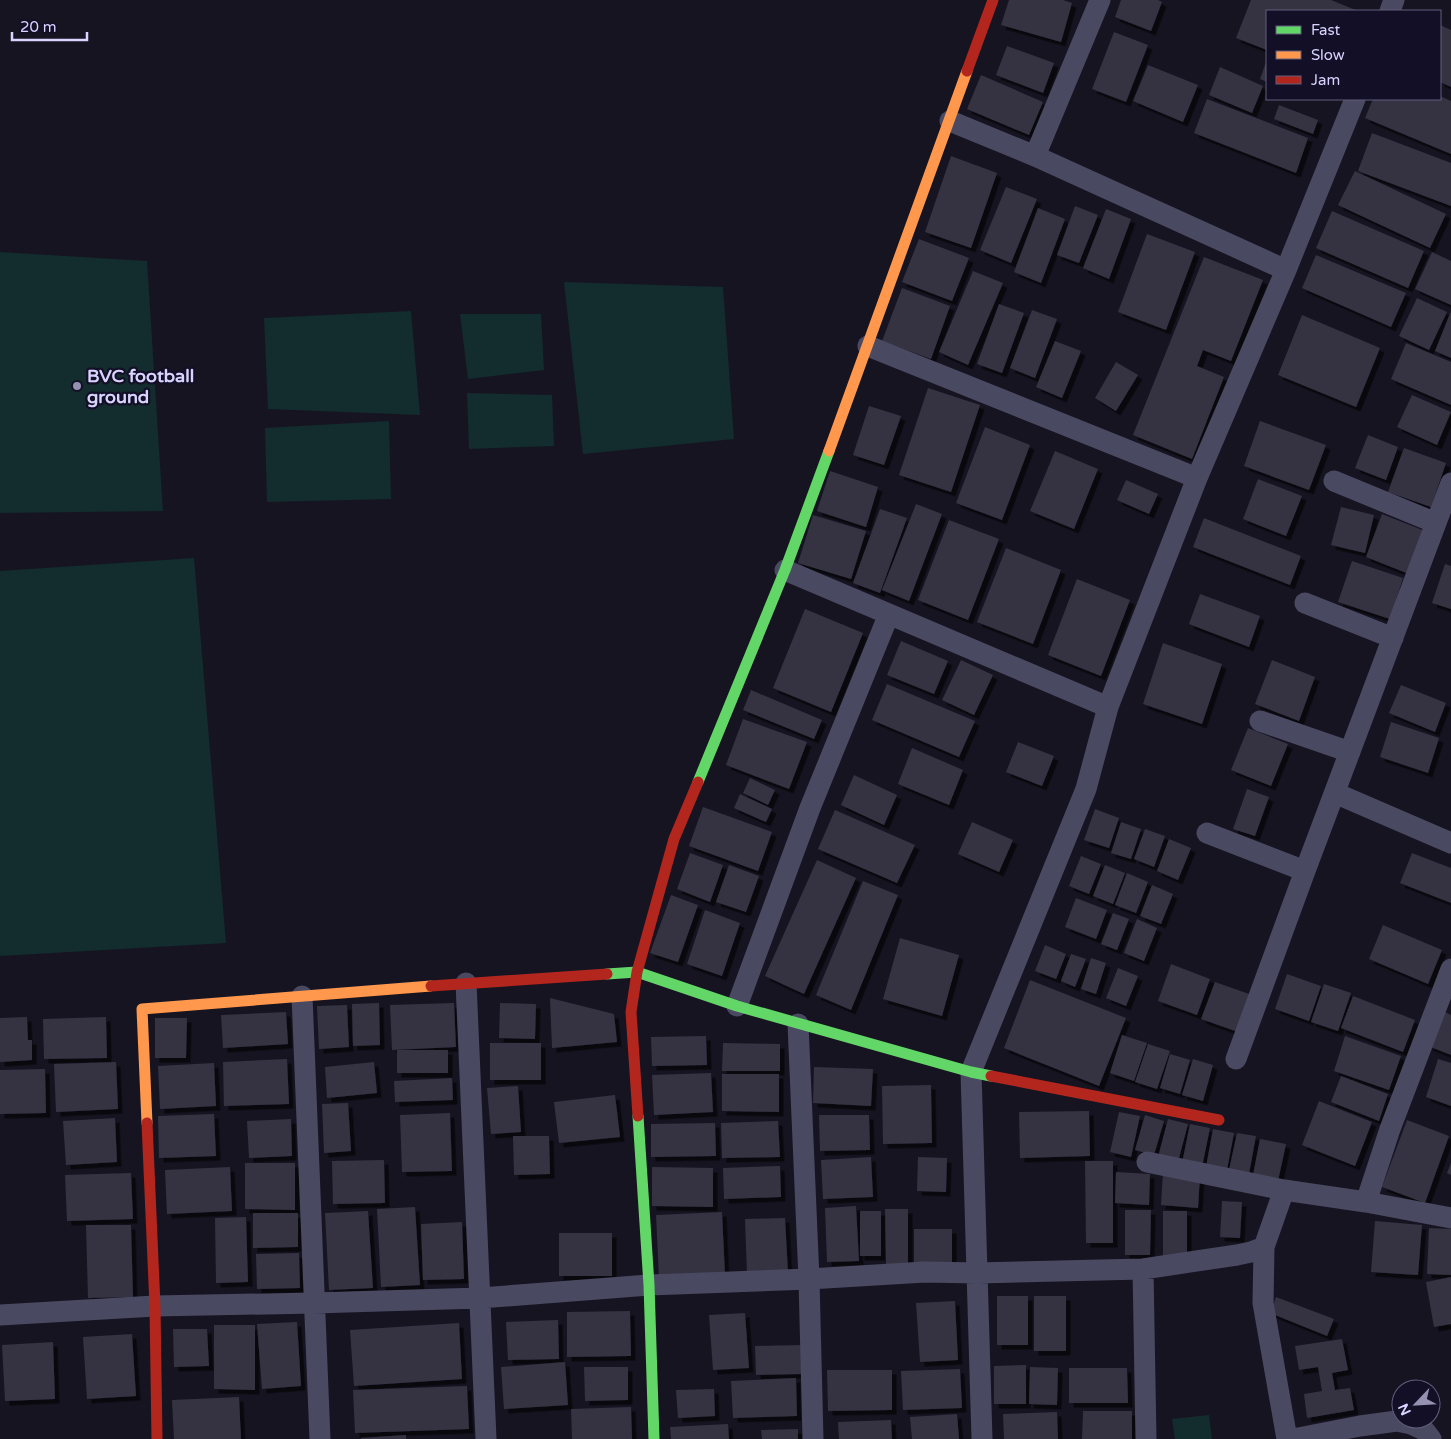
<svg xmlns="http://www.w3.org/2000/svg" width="1451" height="1439" viewBox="0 0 1451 1439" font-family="'Varela Round',sans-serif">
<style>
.green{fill:#132c2d}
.building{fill:#343243;filter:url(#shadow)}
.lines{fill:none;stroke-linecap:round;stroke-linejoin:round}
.street{stroke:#4a4962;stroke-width:21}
.fast{stroke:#63d668;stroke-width:11}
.slow{stroke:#ff974d;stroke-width:11}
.jam{stroke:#b3261e;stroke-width:11}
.poi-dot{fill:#9591b1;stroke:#130f26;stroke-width:2}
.labels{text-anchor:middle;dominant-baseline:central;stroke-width:4.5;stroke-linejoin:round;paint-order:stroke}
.poi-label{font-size:18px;font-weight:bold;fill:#d9d4ff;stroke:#130f26;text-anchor:start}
</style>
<defs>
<filter id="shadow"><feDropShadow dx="4.5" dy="4.5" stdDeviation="0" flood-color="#0009"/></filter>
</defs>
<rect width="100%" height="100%" fill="#161421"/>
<path class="green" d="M0 252 147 261 163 511 0 513Z
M564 282 723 287 734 439 583 454Z
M411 311 420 415 268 409 264 318Z
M460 314H541L544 370 468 379Z
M467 393 552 395 554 446 469 449Z
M389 421 391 499 267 502 265 428Z
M194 558 226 943 0 956V571Z
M1209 1415 1212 1439H1175L1172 1419Z"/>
<path class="building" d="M1009 0H1063L1072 3 1061 42 1001 25Z
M1121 0H1158L1162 2 1151 31 1115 17Z
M1251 0H1331L1358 11H1267V50L1236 38Z
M1440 25 1451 30V87L1440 82Z
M1114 32 1148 45 1126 102 1092 89Z
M1007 46 1054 63 1043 93 996 75Z
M1267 59V82L1260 79Z
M1148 65 1198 85 1183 122 1133 101Z
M1220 67 1263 86 1252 113 1209 95Z
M981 75 1043 102 1029 135 967 109Z
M1440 96 1451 101V154L1365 118 1373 99H1440Z
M1207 99 1308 138 1296 173 1194 133Z
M1279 105 1318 120 1313 134 1274 119Z
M1372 133 1451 163V206L1358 171Z
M951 156 997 173 971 248 925 232Z
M1355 171 1446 214 1430 248 1338 205Z
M1006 187 1037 199 1011 263 980 250Z
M1075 206 1098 215 1079 263 1057 255Z
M1038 208 1065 219 1041 283 1014 272Z
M1106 209 1131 219 1109 279 1083 268Z
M1332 211 1424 251 1408 288 1316 248Z
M1147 234 1195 252 1166 330 1118 312Z
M919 239 969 258 952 301 902 282Z
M1432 252 1451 261V305L1415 289Z
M1316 255 1406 293 1391 327 1302 288Z
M1204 257 1263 280 1231 361 1203 350 1197 366 1224 377 1192 459 1133 435Z
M973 271 1003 283 968 365 939 352Z
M902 288 950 306 931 359 882 341Z
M1417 298 1447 312 1429 350 1399 336Z
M999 304 1024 313 1002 373 977 364Z
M1032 310 1057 319 1035 378 1010 368Z
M1451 311V358L1435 351Z
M1302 315 1380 348 1356 407 1278 375Z
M1055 341 1081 351 1062 398 1036 387Z
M1406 343 1451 362V405L1391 379Z
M1116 362 1138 375 1116 411 1095 398Z
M928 388 980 405 951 492 899 475Z
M1412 395 1451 412 1437 445 1397 427Z
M869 406 901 416 884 465 853 455Z
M1260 421 1326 445 1309 490 1244 466Z
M985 427 1030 445 1002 520 956 503Z
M1368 435 1398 447 1386 480 1355 468Z
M1404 448 1446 463 1431 507 1388 492Z
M1055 451 1098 469 1074 529 1030 511Z
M830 471 878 487 866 527 817 511Z
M1258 479 1302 496 1286 536 1243 519Z
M1126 480 1158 494 1149 514 1117 500Z
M916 504 942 514 909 601 882 590Z
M1341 507 1374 515 1365 553 1331 545Z
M880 509 907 518 880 593 853 583Z
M1382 514 1425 531 1409 574 1366 557Z
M813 515 866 531 851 579 798 563Z
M1204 518 1301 556 1290 585 1193 547Z
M949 520 999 539 968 620 918 600Z
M1006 548 1061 570 1033 644 977 622Z
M1352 561 1403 578 1390 619 1338 602Z
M1445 564 1451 566V609L1432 603Z
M1077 579 1130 600 1101 676 1048 655Z
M1200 594 1260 616 1249 647 1189 624Z
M805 609 863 633 831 712 773 688Z
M901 641 948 661 934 694 887 675Z
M1163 643 1222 664 1202 724 1143 704Z
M961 660 993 675 974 715 942 700Z
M1272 660 1315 677 1299 721 1255 704Z
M887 684 975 721 959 757 872 720Z
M1401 685 1446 703 1435 732 1389 713Z
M751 690 822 720 814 739 743 710Z
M743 719 807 742 789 789 726 765Z
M1391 722 1439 738 1428 773 1380 757Z
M1248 728 1288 744 1271 786 1231 770Z
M1018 742 1054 756 1042 786 1006 772Z
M912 748 963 770 949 805 898 784Z
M854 775 897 795 884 825 841 805Z
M750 778 775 790 768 805 743 793Z
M1247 789 1269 797 1255 836 1233 829Z
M740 794 772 809 766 822 734 808Z
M703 807 772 832 758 871 689 846Z
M1095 809 1119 818 1109 848 1084 840Z
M835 810 915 845 897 883 818 849Z
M972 822 1013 840 999 872 958 854Z
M1121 822 1141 829 1131 859 1111 853Z
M1145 829 1165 836 1154 867 1134 859Z
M1169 839 1191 848 1178 880 1157 871Z
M690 853 723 865 710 902 677 889Z
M1412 853 1451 868V903L1400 883Z
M1081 856 1101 864 1089 894 1069 886Z
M817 860 856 878 804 994 765 976Z
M729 865 759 876 746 912 716 902Z
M1105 865 1125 873 1113 904 1093 896Z
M1127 873 1148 882 1136 913 1115 905Z
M863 881 898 895 851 1010 816 995Z
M1152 885 1173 894 1161 924 1140 916Z
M671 895 698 905 678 962 650 953Z
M1076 898 1107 910 1096 939 1065 927Z
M705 910 740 923 722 976 687 964Z
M1113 913 1129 919 1117 950 1101 944Z
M1137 919 1157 928 1144 961 1124 953Z
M1383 925 1442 950 1428 984 1369 959Z
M900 938 959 955 942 1016 883 999Z
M1045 945 1066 954 1056 979 1035 971Z
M1071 954 1086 959 1075 987 1061 981Z
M1091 958 1106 963 1096 994 1081 989Z
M1171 964 1210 979 1197 1015 1158 1001Z
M1118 968 1138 976 1126 1006 1106 998Z
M1287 974 1321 986 1309 1021 1275 1009Z
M1030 980 1126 1018 1099 1086 1004 1048Z
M1215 982 1252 995 1238 1032 1201 1019Z
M1324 984 1351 993 1338 1031 1311 1022Z
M1353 996 1415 1020 1403 1052 1341 1028Z
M550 998 614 1014 617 1042 552 1048Z
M379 1003 380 1045 353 1046 352 1004Z
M454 1003 456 1047 392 1050 390 1005Z
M500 1003 536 1004 535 1039 499 1038Z
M347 1005 349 1047 319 1049 317 1006Z
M1443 1011 1451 1015V1055L1428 1046Z
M286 1012 288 1044 223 1048 221 1015Z
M27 1017 28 1040H32V1060L0 1062V1018Z
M106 1017 107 1058 44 1059 43 1019Z
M155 1018H187L186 1058H155Z
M1122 1035 1147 1043 1134 1081 1110 1073Z
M706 1036 707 1065 652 1066 651 1037Z
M1345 1036 1401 1056 1389 1090 1334 1071Z
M490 1043H541V1080H490Z
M723 1043 780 1044V1071H722Z
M1148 1044 1170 1051 1157 1089 1135 1082Z
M397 1050H448V1073H397Z
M1170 1054 1190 1060 1180 1094 1160 1088Z
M287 1059 289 1104 224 1106 223 1062Z
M1193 1059 1213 1065 1203 1101 1182 1095Z
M1438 1059 1451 1063V1106L1426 1097Z
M116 1062 118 1109 56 1112 54 1064Z
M374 1062 377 1093 327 1098 325 1067Z
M214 1063 216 1106 160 1109 158 1066Z
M814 1067 873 1069 871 1106 813 1103Z
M45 1069 46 1113 0 1114V1070Z
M711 1073 713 1112 654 1115 652 1075Z
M722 1074H779V1112L722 1111Z
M1341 1076 1388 1094 1379 1121 1331 1102Z
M452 1078 453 1100 395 1102 394 1081Z
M931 1085 932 1143 883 1144 882 1086Z
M518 1086 521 1132 491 1134 487 1088Z
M615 1095 620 1137 559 1143 554 1102Z
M1319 1101 1372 1122 1355 1166 1302 1145Z
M348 1103 351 1151 324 1153 322 1104Z
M1089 1111 1090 1156 1020 1158 1019 1112Z
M1119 1112 1140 1116 1131 1157 1110 1152Z
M450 1113 452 1171 402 1172 400 1115Z
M214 1114 216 1156 159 1158 158 1116Z
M819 1115H869L870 1150 820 1151Z
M1145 1115 1164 1121 1154 1155 1135 1150Z
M115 1118 117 1162 66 1165 63 1121Z
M291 1119 292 1156 249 1158 247 1121Z
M1168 1119 1188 1124 1178 1162 1158 1157Z
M1407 1120 1449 1136 1425 1203 1382 1187Z
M778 1121 780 1157 722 1158 721 1123Z
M715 1123 716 1156 651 1157V1124Z
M1190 1124 1210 1128 1202 1167 1182 1163Z
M1213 1129 1234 1133 1227 1170 1206 1167Z
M1237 1133 1256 1136 1249 1174 1229 1170Z
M513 1136H549L550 1174 514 1175Z
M1260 1139 1286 1144 1278 1181 1253 1175Z
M871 1157 873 1197 823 1199 821 1160Z
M918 1157 947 1158 946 1192 917 1191Z
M384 1160 385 1203 333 1204 332 1161Z
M1085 1161H1113V1243H1086Z
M245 1163H295V1210L245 1209Z
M1451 1163V1175L1447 1173Z
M780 1166 781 1197 724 1199 723 1168Z
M230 1167 232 1211 167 1214 165 1170Z
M652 1167 713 1168V1207L652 1206Z
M1116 1172 1150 1174 1149 1205 1115 1203Z
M131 1173 133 1219 67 1221 65 1175Z
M1163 1173 1200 1176 1198 1208 1161 1205Z
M1222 1201 1242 1202 1240 1238 1220 1237Z
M856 1206 859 1261 827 1262 825 1208Z
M415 1207 420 1285 381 1287 377 1209Z
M885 1209H908V1264H886Z
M1125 1210H1151L1150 1255H1125Z
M368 1211 373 1288 329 1290 325 1213Z
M860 1211H881V1256H860Z
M1163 1211H1187V1257H1163Z
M722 1212 725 1275 659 1278 656 1215Z
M253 1213H298V1247L253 1248Z
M246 1217 248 1282 216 1283 215 1218Z
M785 1218 788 1273 747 1275 745 1219Z
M1375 1221 1422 1225 1418 1275 1371 1272Z
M462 1222 464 1279 423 1280 421 1224Z
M86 1225H131L133 1297 88 1298Z
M1429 1228 1451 1229V1275L1427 1274Z
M914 1229H952V1264H914Z
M559 1233H612V1276H559Z
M299 1253 300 1288 257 1289 256 1254Z
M1451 1277V1324L1434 1327 1426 1282Z
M997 1296H1028V1345H997Z
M1034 1296H1066V1351H1034Z
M1276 1297 1334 1319 1327 1336 1270 1313Z
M955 1301 958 1360 920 1362 916 1303Z
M630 1311 631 1356 567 1357V1312Z
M745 1313 749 1368 713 1370 709 1315Z
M558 1320 559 1359 508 1360 506 1322Z
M297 1322 301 1386 262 1389 257 1324Z
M459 1323 462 1379 354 1386 350 1330Z
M214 1325H255V1390L214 1389Z
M173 1329H207L209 1366 174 1367Z
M132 1334 136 1396 87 1399 83 1337Z
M1342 1339 1348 1370 1332 1373 1335 1390 1350 1388 1354 1410 1307 1418 1304 1394 1322 1391 1318 1367 1299 1370 1295 1346Z
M53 1342 55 1399 5 1401 2 1345Z
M802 1345V1374L756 1375 755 1346Z
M565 1362 568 1405 504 1409 501 1367Z
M1026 1365V1404H994V1366Z
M584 1367H628V1400L585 1401Z
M1030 1367 1058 1368 1057 1405 1029 1404Z
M1069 1368H1127L1128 1403H1069Z
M960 1369 962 1408 903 1410 901 1371Z
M827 1370H892V1410L828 1411Z
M796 1378 797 1416 733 1418 731 1381Z
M467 1386 469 1429 355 1433 353 1390Z
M714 1389 715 1416 678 1418 676 1390Z
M239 1397 241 1439H174L172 1400Z
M631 1407 632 1439H572L571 1409Z
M1083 1411H1132V1439H1082Z
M1057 1412 1058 1439H1004L1003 1414Z
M957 1414 959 1439H912L910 1417Z
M891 1420 892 1439H839L838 1422Z
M728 1424 729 1439H671L670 1427Z
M798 1429V1439H762L761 1430Z
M406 1435V1439H361V1438Z"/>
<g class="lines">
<path class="street" d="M1390 11 1394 0
M950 121 1035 156 1286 270
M1035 156 1100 0
M868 346 1197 478
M1334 481 1436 523
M785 570 1108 707
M1305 603 1393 638
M1260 721 1350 752
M1335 793 1451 843
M1207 833 1305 871
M466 983 486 1439
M302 996 320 1439
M737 1006 810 808 889 614
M798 1024 809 1279 813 1439
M1236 1059 1305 871 1451 483
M1147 1162 1284 1190 1366 1202 1451 1218
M1366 1202 1390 1129 1451 969
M1264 1247 1263 1303 1287 1439
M1143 1269 1146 1439
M0 1315 155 1306 314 1303 480 1298 649 1285 809 1279 925 1272 978 1273 1143 1269 1237 1255 1251 1252 1264 1247 1284 1190
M982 1439 971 1072 1086 789 1108 707 1197 478 1286 270 1355 99
M1293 1439 1360 1426 1397 1421 1411 1424 1424 1430 1431 1439"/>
<path class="fast" d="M698 782 785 570 829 451
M607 974 637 972 737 1006 971 1072 991 1076
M638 1116 649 1285 654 1439"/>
<path class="slow" d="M829 451 967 71
M147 1123 142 1009 431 986"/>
<path class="jam" d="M967 71 993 0
M431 986 607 974
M991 1076 1219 1120
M638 1116 631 1012 637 972 674 839 698 782
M147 1123 155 1306 157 1439"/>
</g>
<circle class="poi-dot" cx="77" cy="386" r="5"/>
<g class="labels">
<g class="poi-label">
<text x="87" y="376">BVC football<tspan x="87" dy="21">ground</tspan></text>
</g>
</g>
<rect x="1266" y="10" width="175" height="90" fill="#130f26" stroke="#625e7d"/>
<rect x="1276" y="26" width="25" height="8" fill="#63d668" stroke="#625e7d"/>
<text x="1311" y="35" font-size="15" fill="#d9d4ff">Fast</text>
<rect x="1276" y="51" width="25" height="8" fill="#ff974d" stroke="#625e7d"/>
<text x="1311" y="60" font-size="15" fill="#d9d4ff">Slow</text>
<rect x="1276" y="76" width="25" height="8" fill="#b3261e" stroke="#625e7d"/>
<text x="1311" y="85" font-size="15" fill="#d9d4ff">Jam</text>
<g transform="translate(1416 1404) rotate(245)"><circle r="24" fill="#130f26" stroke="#625e7d"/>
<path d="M0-4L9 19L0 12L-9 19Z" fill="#9591b1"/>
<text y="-8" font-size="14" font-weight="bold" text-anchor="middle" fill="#d9d4ff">N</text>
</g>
<path d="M12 32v8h75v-8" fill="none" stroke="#d9d4ff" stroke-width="2.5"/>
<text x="20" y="32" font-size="15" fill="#d9d4ff" stroke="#130f26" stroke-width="4" paint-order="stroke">20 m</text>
</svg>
